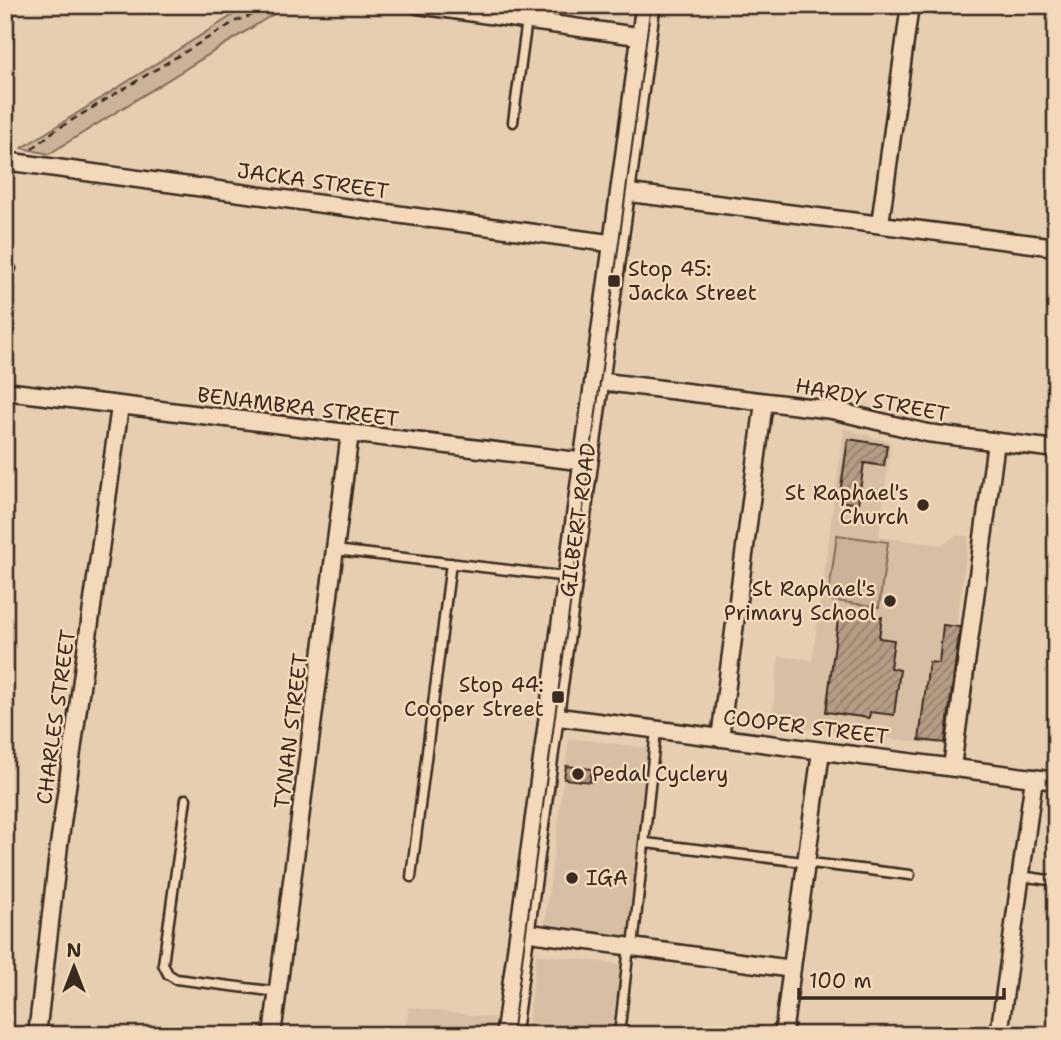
<svg xmlns="http://www.w3.org/2000/svg" width="1061" height="1040" viewBox="0 0 1061 1040" font-family="'Shantell Sans',sans-serif">
<style>
.built{fill:#d8bfa4}
.green{fill:#cbb298;stroke:#836e5b;stroke-width:2}
.building{fill:url(#building-hatch);stroke:#3b2a1e;stroke-width:2}
.lines{fill:none;stroke-linecap:round;stroke-linejoin:round}
.lane-casing{stroke:#3b2a1e;stroke-width:13}
.street-casing{stroke:#3b2a1e;stroke-width:21}
.secondary-casing{stroke:#3b2a1e;stroke-width:28}
.path{stroke:#3b2a1e;stroke-width:2.5;stroke-dasharray:7 5;stroke-linecap:butt}
.lane{stroke:#f3d8ba;stroke-width:8}
.street{stroke:#f3d8ba;stroke-width:16}
.secondary{stroke:#f3d8ba;stroke-width:23}
.tram{stroke:#3b2a1e;stroke-width:2}
.poi-dot{fill:#3b2a1e;stroke:#f3d8ba;stroke-width:2.5}
.labels{text-anchor:middle;dominant-baseline:central;stroke-width:5;stroke-linejoin:round;paint-order:stroke}
.street-label{font-size:21px;fill:#3b2a1e;stroke:#f3d8ba}
.poi-label{font-size:21px;fill:#3b2a1e;stroke:#f3d8ba;text-anchor:start}
</style>
<defs>
<pattern id="building-hatch" width="6" height="6" patternUnits="userSpaceOnUse" patternTransform="scale(1.75)"><rect width="6" height="6" fill="#b49d85"/><path d="M-1 1l2-2M0 6l6-6M5 7l2-2" fill="none" stroke="#94806c"/></pattern>
</defs>
<rect width="100%" height="100%" fill="#e8ceb1"/>
<filter id="ink" filterUnits="userSpaceOnUse"><feTurbulence type="fractalNoise" baseFrequency=".0143" numOctaves="2"/><feDisplacementMap in="SourceGraphic" scale="14" xChannelSelector="R" yChannelSelector="G"/><feConvolveMatrix kernelMatrix="1 2 1 2 8 2 1 2 1" color-interpolation-filters="sRGB"/></filter>
<g filter="url(#ink)">
<path class="built" d="M844 428 891 442 879 537 942 545 956 535 969 536 940 745 771 724 779 656 812 660Z
M569 738 650 748 642 798 650 799 636 938 544 927Z
M536 954 620 964 613 1027 590 1024 588 1035H527Z
M409 1007 495 1018 493 1035H404Z"/>
<path class="green" d="M249 5H288L49 154 22 148Z
M837 535 888 542 879 607 828 600Z"/>
<path class="building" d="M848 439 887 445 884 466 864 463 858 504 839 501Z
M839 612 882 617 879 638 894 640 890 668 900 670 894 715 870 712 869 718 826 712Z
M943 625 960 627 945 743 919 740 929 662 939 663Z
M566 766 592 769 590 782 564 779Z"/>
<g class="lines">
<defs>
<path id="lane" d="M513 122 529 5
M5 269H11
M335 550 569 577
M186 799 163 964 168 974 176 979 278 992
M646 843 910 875
M1020 876 1056 881
M411 877 451 563
M633 947 656 730
M619 1035 629 947"/>
<path id="street" d="M418 5 644 37
M5 161 616 244
M622 192 1056 247
M880 224 910 5
M597 381 832 410 927 433 1056 449
M5 391 586 462
M551 716 1056 781
M720 738 764 402
M952 767 996 442
M523 932 792 969
M37 1035 59 845 120 406
M272 1035 350 433
M783 1035 821 751
M999 1035 1034 778"/>
<path id="secondary" d="M508 1035 648 5"/>
</defs>
<use href="#lane" class="lane-casing"/>
<use href="#street" class="street-casing"/>
<use href="#secondary" class="secondary-casing"/>
<path class="path" d="M32 149 54 131 236 21 280 5"/>
<use href="#lane" class="lane"/>
<use href="#street" class="street"/>
<use href="#secondary" class="secondary"/>
<path class="tram" d="M512 1035 651 5"/>
</g>
</g>
<g class="poi-dot">
<rect x="607" y="274" width="14" height="14" rx="3.5"/>
<circle cx="923" cy="505" r="7"/>
<circle cx="890" cy="601" r="7"/>
<rect x="551" y="690" width="14" height="14" rx="3.5"/>
<circle cx="578" cy="774" r="7"/>
<circle cx="572" cy="878" r="7"/>
</g>
<g class="labels">
<g class="street-label">
<text transform="translate(313 181) rotate(8)">JACKA STREET</text>
<text transform="translate(872 400) rotate(11)">HARDY STREET</text>
<text transform="translate(298 407) rotate(7)">BENAMBRA STREET</text>
<text transform="translate(578 520) rotate(-82)">GILBERT ROAD</text>
<text transform="translate(56 717) rotate(-82)">CHARLES STREET</text>
<text transform="translate(806 727) rotate(7)">COOPER STREET</text>
<text transform="translate(291 731) rotate(-83)">TYNAN STREET</text>
</g>
<g class="poi-label">
<text x="628" y="269">Stop 45:<tspan x="628" dy="24">Jacka Street</tspan></text>
<text x="909" y="493" text-anchor="end">St Raphael's<tspan x="909" dy="24">Church</tspan></text>
<text x="876" y="589" text-anchor="end">St Raphael's<tspan x="876" dy="24">Primary School</tspan></text>
<text x="544" y="685" text-anchor="end">Stop 44:<tspan x="544" dy="24">Cooper Street</tspan></text>
<text x="592" y="774">Pedal Cyclery</text>
<text x="586" y="878">IGA</text>
</g>
</g>
<rect width="1061" height="1040" fill="none" stroke="#f3d8ba" stroke-width="28"/>
<rect x="14" y="14" width="1033" height="1012" fill="none" stroke="#3b2a1e" stroke-width="2.5" filter="url(#ink)"/>
<g transform="translate(74 967)" stroke="#f3d8ba" stroke-width="5" paint-order="stroke">
<path d="M0-5L12 26L0 18L-12 26Z" fill="#3b2a1e"/>
<text y="-10" font-size="19" font-weight="bold" text-anchor="middle" fill="#3b2a1e">N</text>
</g>
<path d="M799 988v10h205v-10" fill="none" stroke="#3b2a1e" stroke-width="3.5"/>
<text x="809" y="988" font-size="21" fill="#3b2a1e" stroke="#f3d8ba" stroke-width="5" paint-order="stroke">100 m</text>
</svg>
